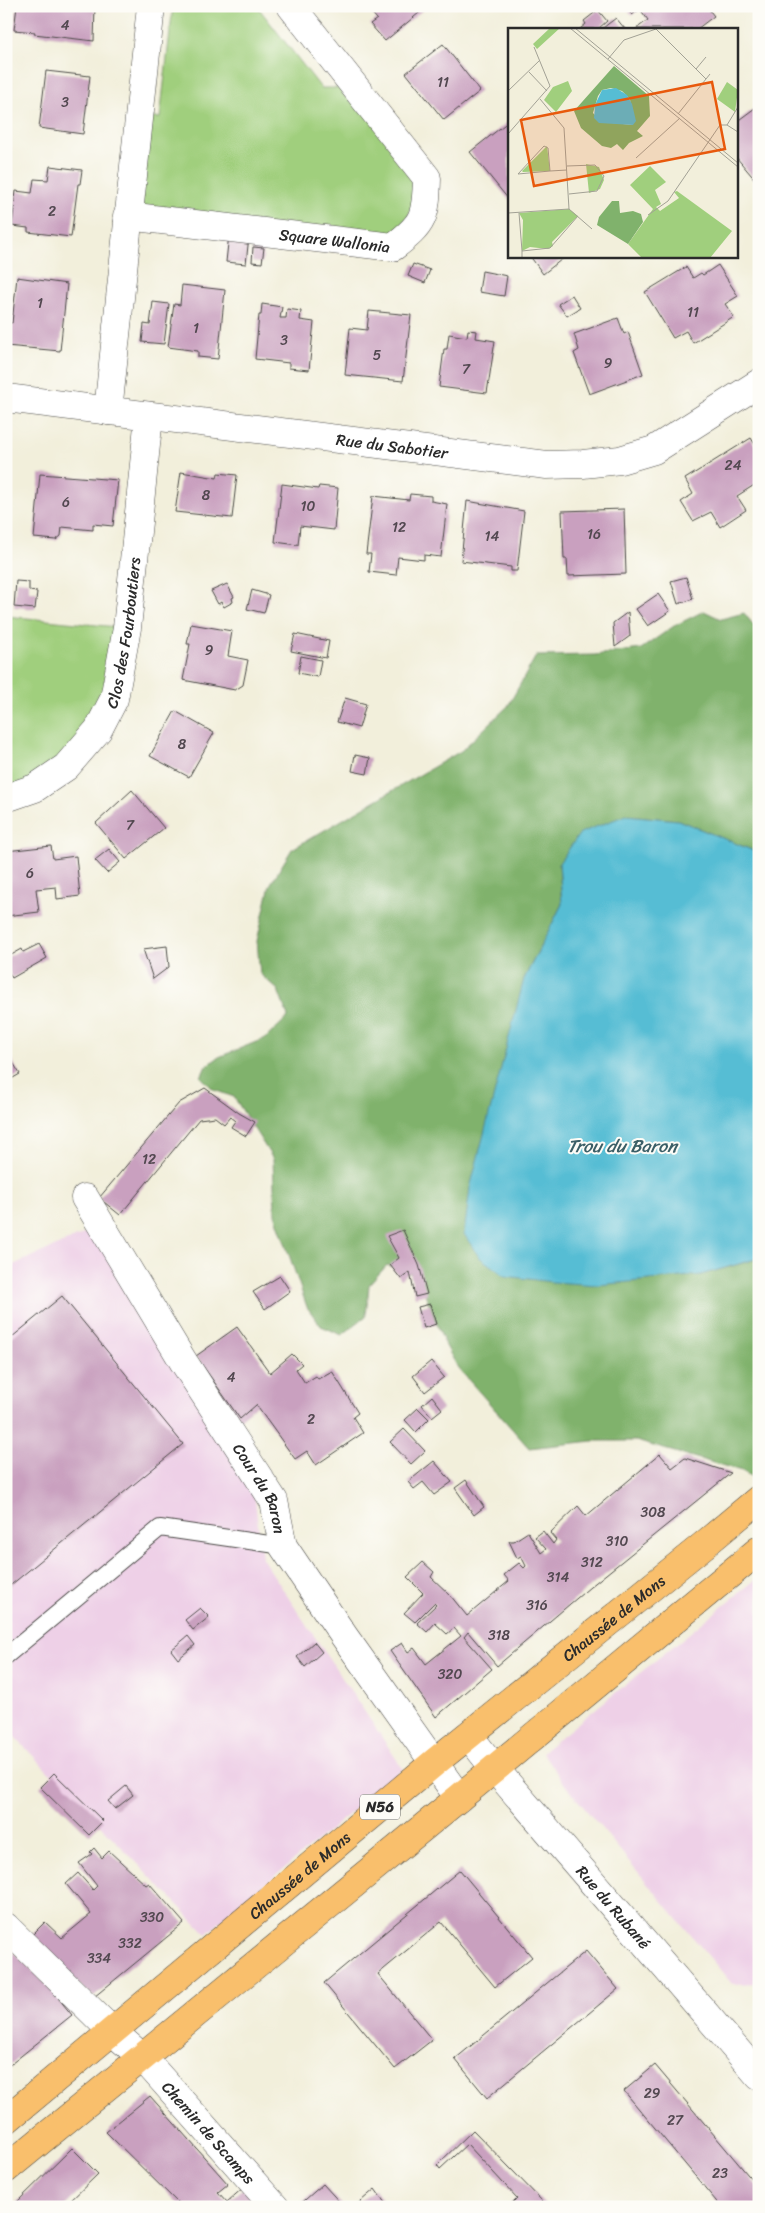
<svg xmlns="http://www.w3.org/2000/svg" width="765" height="2213" viewBox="0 0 765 2213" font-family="Sriracha,sans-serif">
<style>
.built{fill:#eed0e7}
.green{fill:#a0cf7d;stroke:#667d54}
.forest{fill:#80b26c;stroke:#566e4c}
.water{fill:#56bdd4;stroke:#407480}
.building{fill:#c9a0bf}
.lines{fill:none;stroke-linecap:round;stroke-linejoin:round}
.service-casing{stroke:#494845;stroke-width:18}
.minor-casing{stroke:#494845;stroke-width:29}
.primary-casing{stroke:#494845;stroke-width:29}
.service{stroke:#fff;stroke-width:16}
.minor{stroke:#fff;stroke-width:28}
.primary{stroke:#f9bf6c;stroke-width:28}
.labels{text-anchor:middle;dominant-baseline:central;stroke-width:4;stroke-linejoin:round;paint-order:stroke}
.number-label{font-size:14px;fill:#524850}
.shield{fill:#fdfcf7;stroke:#6a6a68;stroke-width:1}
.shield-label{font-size:15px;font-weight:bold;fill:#2b2b2b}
.street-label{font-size:16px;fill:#2b2b2b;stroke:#fdfcf7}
.water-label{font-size:18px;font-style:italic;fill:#3a5e66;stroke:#fdfcf7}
.inset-road{fill:none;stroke:#a2a195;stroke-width:1}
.view{fill:#e8590c;fill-opacity:0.15;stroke:#e8590c;stroke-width:2.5}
.inset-edge{fill:none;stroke:#2b2b2b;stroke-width:2.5}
</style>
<rect width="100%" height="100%" fill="#fdfcf7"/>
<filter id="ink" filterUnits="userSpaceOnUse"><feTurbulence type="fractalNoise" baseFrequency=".02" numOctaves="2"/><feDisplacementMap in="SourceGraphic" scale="10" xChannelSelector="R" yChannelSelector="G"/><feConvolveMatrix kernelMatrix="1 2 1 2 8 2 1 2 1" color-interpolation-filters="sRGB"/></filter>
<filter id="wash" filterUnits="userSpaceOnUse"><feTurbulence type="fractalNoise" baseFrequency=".0096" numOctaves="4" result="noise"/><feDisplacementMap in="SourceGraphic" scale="20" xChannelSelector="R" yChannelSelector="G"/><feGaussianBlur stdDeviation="1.12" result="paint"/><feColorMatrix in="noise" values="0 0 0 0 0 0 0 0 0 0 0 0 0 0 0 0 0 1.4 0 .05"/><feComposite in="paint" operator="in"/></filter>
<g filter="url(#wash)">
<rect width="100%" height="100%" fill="#f2efdb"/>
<path class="built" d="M102 1226 253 1483 262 1558 403 1769 206 1934 6 1728V1268Z
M759 1577V1983L732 1984 566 1786 542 1752Z"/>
<path class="green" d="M173 6H257L321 88H356L427 178 393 247 127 216 138 117 160 118Z
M6 616 127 628 98 730 6 798Z"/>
<path class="forest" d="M704 611 721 619 744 613 759 632V853L678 820 626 815 559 863 562 904 524 979 701 1275 759 1258V1471L752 1477 742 1471 636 1441H593L529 1448 458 1368 445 1344 418 1276 387 1265 369 1285 366 1316 342 1335 321 1326 307 1307 275 1214 273 1159 234 1097 214 1090 201 1077 206 1066 219 1057 266 1038 288 1017 278 990 260 974 257 941 270 885 292 849 461 751 508 706 536 656 595 655 641 649 674 626Z"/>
<path class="water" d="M626 815 678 820 759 853V1258L701 1275 598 1285 552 1282 505 1276 479 1257 464 1234 470 1188 524 979 562 904 559 863 580 833Z"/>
<g id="blocks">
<path class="building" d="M17 6H95L94 41 34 34 35 32 14 30Z
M366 6H424L425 8 385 41 370 24 377 19Z
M630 6H706L714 16 697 29H636L648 20 640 9 632 15 627 9Z
M598 10 607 21 598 29H580L586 24 584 21Z
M616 18 625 29H602L608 24Z
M443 44 480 91 444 120 406 73Z
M46 71 90 76 83 134 39 128Z
M759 105V180L757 182 736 157V122Z
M509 121V200L470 152Z
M50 166 82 170 80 184H78L71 237 28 232V228L12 226 16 191 32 193 34 179 48 180Z
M229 234 249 236 246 264 226 262Z
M253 247 264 248 262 263 252 262Z
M530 256H566L543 274Z
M413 264 430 270 425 283 408 276Z
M718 265 738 296 725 304 734 317 693 343 686 331 673 338 645 292 686 267 693 278 701 273 703 275Z
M482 271 507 276 504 296 479 292Z
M17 277 67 284 60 351 6 346V322L12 323Z
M182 285 225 290 218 359 198 357V351L168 347 174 304 180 305Z
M572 295 580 308 567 316 558 304Z
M153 302 169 304 164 344 142 342 144 324 150 325Z
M262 304 282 307 280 318H286L287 309 301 311 300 320 314 322 309 370 289 368V363L255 359 259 315H261Z
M369 311 411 315 403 381 345 375 350 328 367 330Z
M618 318 624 334 628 332 643 374 589 394 574 353 579 350 574 334Z
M468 330 477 331 476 338 495 341 487 393 439 387 444 349H447L449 334 467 337Z
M751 438 759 451V482L737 496 746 510 720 527 711 512 693 521 681 502 693 494 685 479Z
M181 472 217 478 218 473 237 475 232 518 175 512Z
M40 474 118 480 113 526 93 524V530L62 527 61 536 56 540 34 538Z
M282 484 318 489 319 486 338 488 334 530 300 526 298 545 275 542Z
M410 494 431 496V501L447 504 441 557 424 555V560L398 557 396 575 369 572 371 554H366L373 496 409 500Z
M467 501 524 511 517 571H511V567L461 561Z
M624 509 626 574 568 576 567 559H564L562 511Z
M686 577 693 599 678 604 671 581Z
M16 581 29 582V591L37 592 35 609 14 607Z
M227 584 234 597 232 598 233 602 224 607 221 602 218 604 211 591Z
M252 590 269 595 264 613 247 609Z
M658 594 670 611 648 626 636 609Z
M628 612 630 636 615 647 613 623Z
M191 624 232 631 228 656 248 660 243 685 235 690 183 680 190 644H187Z
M295 634 329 641 326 658 291 651Z
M301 656 321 660 318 677 298 673Z
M345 698 366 704 359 728 337 722Z
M175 711 214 733 189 777 150 756Z
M355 755 370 758 367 774 352 771Z
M132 790 164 828 126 859 96 823Z
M51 846 53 859 76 856 80 896 57 899 56 887 36 889 39 912 6 916V851Z
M109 849 120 862 107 873 95 860Z
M39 944 47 958 12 978 6 968V958L22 949 23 952Z
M167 946 169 967 153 979 143 949Z
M6 1051 20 1074 6 1082Z
M205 1088 239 1113 255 1122 246 1136 231 1127 235 1121 230 1117 224 1124 215 1117 199 1119 120 1215 99 1198 179 1103Z
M403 1230 419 1265 427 1294 415 1297 410 1272 401 1279 390 1265 399 1258 387 1236Z
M280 1276 290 1291 265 1309 253 1292Z
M62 1296 183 1444 6 1589V1342Z
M430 1304 436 1324 424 1328 418 1307Z
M237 1327 270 1373 292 1354 302 1364 296 1369 305 1383 316 1376 318 1379 332 1371 358 1413 353 1417 363 1433 316 1465 307 1451 295 1459 256 1405 240 1419 196 1356Z
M431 1361 444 1377 425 1392 413 1376Z
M432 1396 442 1409 432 1417 422 1405Z
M418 1408 429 1419 416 1432 405 1420Z
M404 1429 425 1451 411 1464 390 1442Z
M660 1454 672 1468 685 1458 731 1473 590 1587 497 1666 468 1632 464 1637 492 1669 436 1717 390 1651 402 1643 408 1652 414 1648 426 1664 461 1636 454 1628 447 1634 435 1623 427 1632 417 1623 436 1605 434 1603 415 1622 404 1613 423 1593 407 1577 423 1562 434 1572 431 1577 450 1595 467 1616 509 1581 504 1575 519 1563 524 1568 526 1566 521 1556 517 1558 509 1541H514L528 1532 541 1553 546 1549 535 1537 543 1531 553 1544 556 1540 550 1533 578 1506 586 1516Z
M434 1461 452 1482 434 1495 423 1482 414 1489 408 1482Z
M466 1480 484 1507 474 1515 455 1488Z
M200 1608 209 1617 193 1630 185 1620Z
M188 1636 195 1645 178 1659 171 1650Z
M314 1642 322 1652 305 1667 297 1657Z
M54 1773 103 1821 89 1835 40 1787Z
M126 1786 133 1795 115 1809 108 1801Z
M94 1848 102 1858 109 1851 146 1885 149 1883 184 1923 94 1997 25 1942 45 1922 62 1938 91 1914 66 1884 78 1873 93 1890 97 1886 79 1863 92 1854 90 1852Z
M460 1870 532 1957 495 1987 441 1922 378 1974 432 2040 395 2069 324 1983Z
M6 1945 45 1982 72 2015 6 2068Z
M586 1951 618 1989 487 2098 455 2059Z
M655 2065 759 2188V2207H721L624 2091Z
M150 2096 228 2184 218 2192 227 2202 244 2187 262 2207H182L106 2132Z
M473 2130 545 2204 542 2207H508L517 2198 467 2144 440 2169 437 2165Z
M72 2148 98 2174 64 2207H18L15 2204Z
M323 2184 344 2207H297Z
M375 2189 388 2207H354Z"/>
</g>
</g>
<g filter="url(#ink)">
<use href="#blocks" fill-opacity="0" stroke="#494845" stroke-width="1"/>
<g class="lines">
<defs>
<path id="service" d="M6 1656 160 1528 283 1546"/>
<g id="minor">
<path id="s1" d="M127 216 393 247C424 224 426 217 427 178L291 6"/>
<path id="s2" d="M6 398 547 465 583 464 620 460 654 450 759 383"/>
<path d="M108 411 151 6"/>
<path id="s3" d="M6 798 35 788 66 767 98 730 114 699 127 628 149 416"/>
<path id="s4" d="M85 1198 183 1361 274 1501 283 1546 344 1636 459 1798"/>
<path id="s5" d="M469 1736 495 1769 759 2076"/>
<path id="s6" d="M6 1927 113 2032 143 2058 275 2207"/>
</g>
<g id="primary">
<path id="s7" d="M6 2120 435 1762 705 1544 759 1499"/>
<path d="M6 2169 459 1798 759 1550"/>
</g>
</defs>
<use href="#service" class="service-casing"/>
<use href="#minor" class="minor-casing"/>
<use href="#primary" class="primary-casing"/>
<use href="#service" class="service"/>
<use href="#minor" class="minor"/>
<use href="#primary" class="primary"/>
</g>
</g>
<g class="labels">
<g class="number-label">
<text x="65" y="25">4</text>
<text x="443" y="82">11</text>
<text x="65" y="102">3</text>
<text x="52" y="211">2</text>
<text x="40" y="303">1</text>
<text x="693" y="312">11</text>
<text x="196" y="328">1</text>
<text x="284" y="340">3</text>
<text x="377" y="355">5</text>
<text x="608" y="363">9</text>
<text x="466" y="369">7</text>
<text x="733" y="465">24</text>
<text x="206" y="495">8</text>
<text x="66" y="502">6</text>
<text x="308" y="506">10</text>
<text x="399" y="527">12</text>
<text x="594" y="534">16</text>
<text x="492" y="536">14</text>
<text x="209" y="650">9</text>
<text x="182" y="744">8</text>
<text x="130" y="825">7</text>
<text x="30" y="873">6</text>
<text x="149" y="1159">12</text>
<text x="231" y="1377">4</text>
<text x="311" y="1419">2</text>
<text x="653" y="1512">308</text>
<text x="617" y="1541">310</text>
<text x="592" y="1562">312</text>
<text x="558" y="1577">314</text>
<text x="537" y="1605">316</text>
<text x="499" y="1635">318</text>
<text x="450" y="1674">320</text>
<text x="152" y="1917">330</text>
<text x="130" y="1943">332</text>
<text x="99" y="1958">334</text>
<text x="652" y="2093">29</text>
<text x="675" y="2120">27</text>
<text x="720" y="2173">23</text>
</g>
<rect class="shield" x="360" y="1794.5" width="40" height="25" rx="4"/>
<g class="shield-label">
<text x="380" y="1807">N56</text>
</g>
<g class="street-label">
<text stroke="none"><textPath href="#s1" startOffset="209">Square Wallonia</textPath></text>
<text stroke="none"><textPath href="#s2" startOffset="389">Rue du Sabotier</textPath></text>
<text stroke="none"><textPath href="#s3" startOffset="219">Clos des Fourboutiers</textPath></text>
<text stroke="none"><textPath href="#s4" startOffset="340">Cour du Baron</textPath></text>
<text stroke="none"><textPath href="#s7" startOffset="788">Chaussée de Mons</textPath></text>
<text stroke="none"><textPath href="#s7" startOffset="382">Chaussée de Mons</textPath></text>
<text stroke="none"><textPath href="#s5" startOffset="224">Rue du Rubané</textPath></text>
<text stroke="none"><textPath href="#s6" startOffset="289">Chemin de Scamps</textPath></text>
</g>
<g class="water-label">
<text x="622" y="1146">Trou du Baron</text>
</g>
</g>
<g transform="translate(508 28)">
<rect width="230" height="230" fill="#f2efdb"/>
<path d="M42 0H52L29 21 25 16ZM60 53 64 63 48 84 36 72 45 59ZM219 54 230 62 227 84 209 71ZM39 118 42 143 15 144 14 143ZM78 136 91 139 96 152 92 161 81 165ZM142 138 158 154 147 162 153 176 148 179 152 183 171 170 166 164 169 163 224 203 202 230H134L120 216 145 181 122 157ZM61 181 70 188 44 214 45 218 40 221 22 219 14 223 15 192 11 185Z" fill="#a0cf7d"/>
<path d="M106 38 141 68 142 88 129 103 135 108 121 115 115 122 109 116 103 120 94 118 73 100 66 83ZM103 60 114 63 122 71 125 97 94 94 85 85 90 68 94 62ZM104 173H111L112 185 125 183 133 186 135 194 120 216 89 197 91 189Z" fill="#80b26c" fill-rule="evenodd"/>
<path d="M108 60 119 67 124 76 128 93 125 97 91 95 86 90 87 77 94 62Z" fill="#56bdd4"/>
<path class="inset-road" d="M62 0 230 139M67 0 230 135M100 31 116 12 148 1 198 51M188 41 198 29M21 44 39 63M0 63 32 32M32 71 56 100 61 181M170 86 202 46M219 97 230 79M0 106 42 58 26 19M128 130 172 90M59 138 87 137 96 148 89 163 61 166M42 143 40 120 36 118 10 146 42 143 59 142M0 185 61 181 84 201M11 185 14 223M140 187 160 173 212 97H219L230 104M14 230V223L42 220 70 188"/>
<path class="view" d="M204 54 217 121 26 158 13 92Z"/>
<rect width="230" height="230" class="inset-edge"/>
</g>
<rect width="765" height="2213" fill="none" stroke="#fdfcf7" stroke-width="25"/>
</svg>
